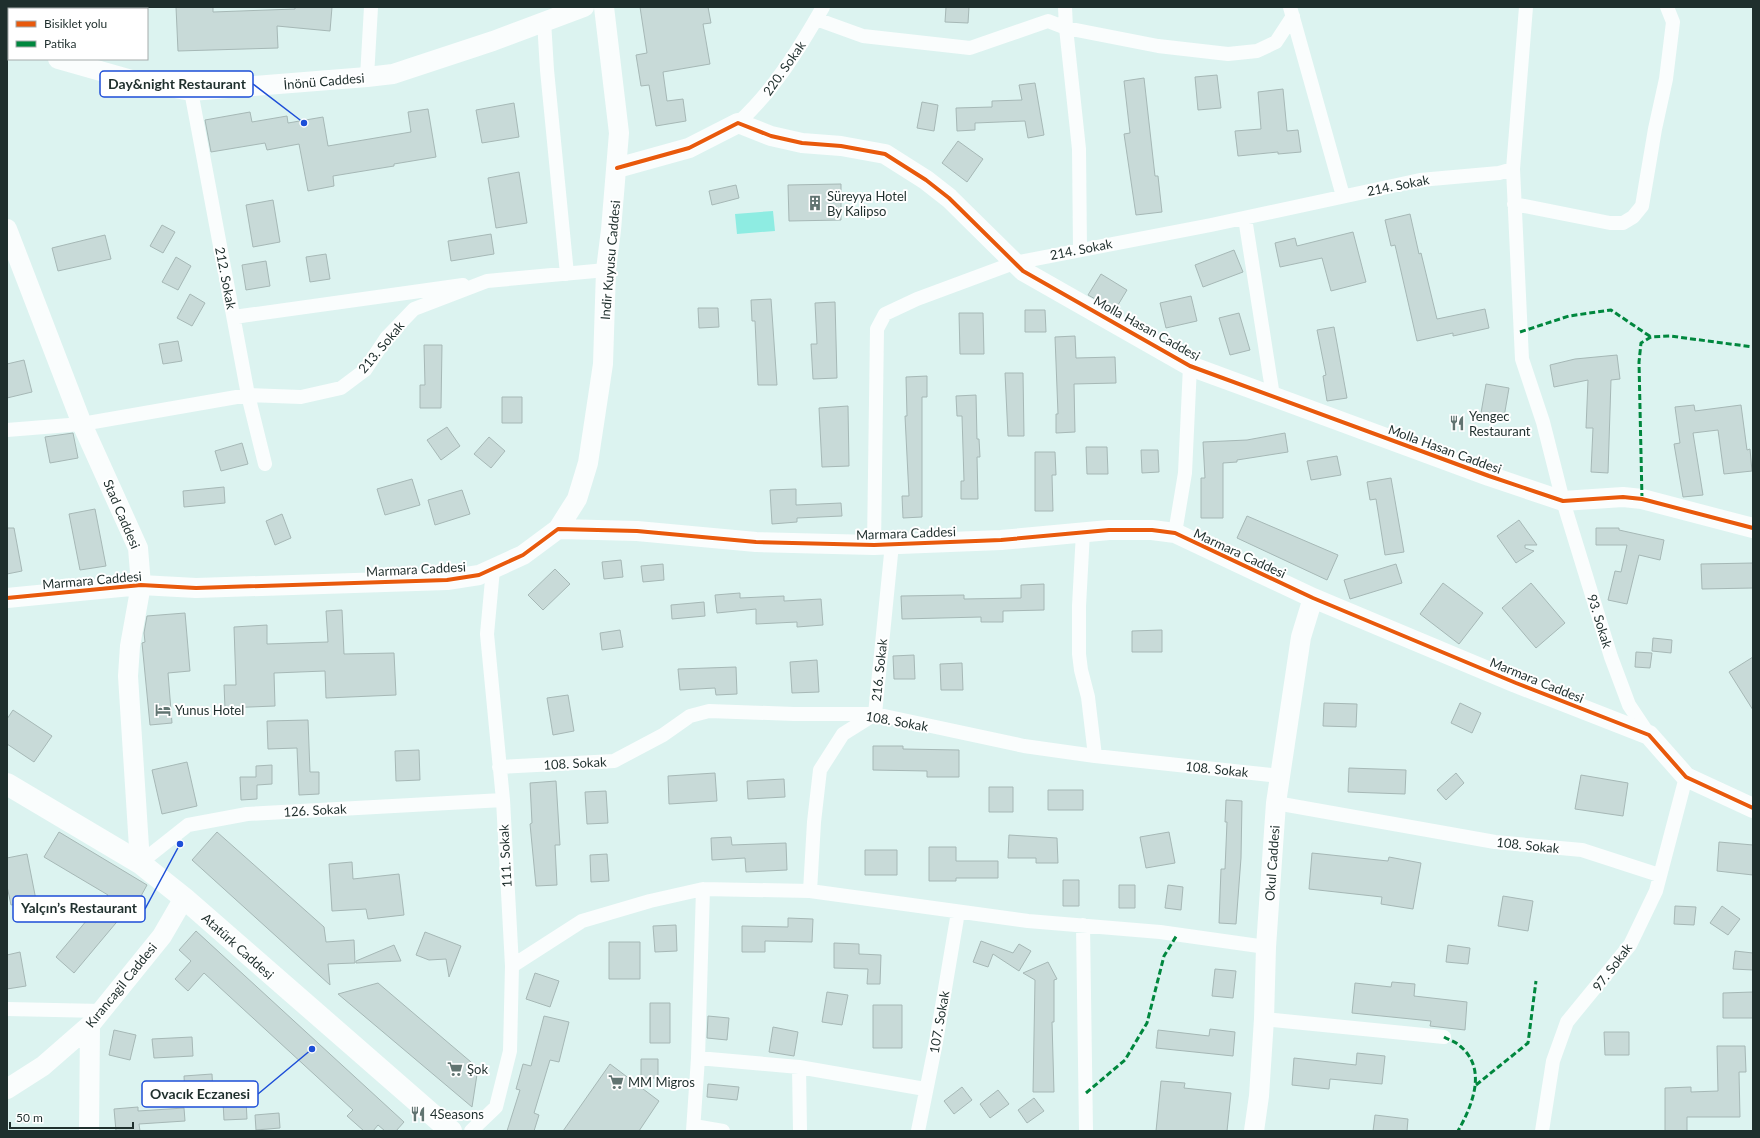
<svg xmlns="http://www.w3.org/2000/svg" width="1760" height="1138" viewBox="0 0 1760 1138" font-family="Lato,sans-serif">
<style>
.water{fill:#8eece2}
.building{fill:#c8dad8;stroke:#a6b8b6}
.lines{fill:none;stroke-linecap:round;stroke-linejoin:round}
.street{stroke:#fafdfd;stroke-width:14}
.secondary{stroke:#fafdfd;stroke-width:20}
.primary{stroke:#fafdfd;stroke-width:22}
.quiet{stroke:#00873e;stroke-width:3;stroke-dasharray:6 3;stroke-linecap:butt}
.cycleway-casing{stroke:#fff;stroke-width:6}
.cycleway{stroke:#e8590c;stroke-width:4}
.labels{text-anchor:middle;dominant-baseline:central;stroke-width:4;stroke-linejoin:round;paint-order:stroke}
.street-label{font-size:13px;fill:#1f2f2d;stroke:#fff}
.poi-label{font-size:13px;fill:#1f2f2d;stroke:#fff;text-anchor:start}
.leader{fill:none;stroke:#1d4ed8;stroke-width:1.5}
.callout-dot{fill:#1d4ed8;stroke:#fff;stroke-width:1.5}
.callout{fill:#fff;stroke:#1d4ed8;stroke-width:1.5}
.callout-label{font-size:14px;text-anchor:middle;font-weight:bold;fill:#1f2f2d}
</style>
<rect width="100%" height="100%" fill="#dcf3f0"/>
<path class="water" d="M773 211 775 231 737 234 735 214Z"/>
<path class="building" d="M176 7H213V12L295 9V7H332L330 31 277 26 278 48 178 51Z
M640 7H708L711 23 703 24 710 64 663 72 667 101 683 99 686 121 656 126 649 85 641 86 636 55 647 53Z
M946 7H969L968 23 945 22Z
M1217 75 1221 108 1198 110 1195 77Z
M1144 78 1155 176H1158L1162 212 1136 215 1124 134 1130 133 1124 81Z
M1035 83 1044 135 1028 138 1025 121 975 123V130L957 131 956 108 992 107V101L1022 100 1019 85Z
M1283 89 1287 131 1298 130 1301 152 1278 154V152L1238 156 1235 131 1261 129 1258 92Z
M922 102 938 105 934 131 917 128Z
M514 103 519 137 482 143 476 110Z
M428 109 436 157 394 164V166L333 176 334 186 308 191 299 144 267 150 265 143 211 152 205 120 250 112 252 122 287 116 288 123 323 117 328 146 411 132 408 112Z
M958 141 983 159 967 182 942 163Z
M519 172 527 223 496 228 488 178Z
M841 184V220L789 221 788 185Z
M736 185 739 198 712 205 709 191Z
M273 200 280 242 253 247 246 205Z
M1410 214 1419 254 1421 253 1437 319 1485 309 1489 328 1453 336V333L1417 341 1395 245 1391 246 1385 220Z
M162 225 175 232 163 253 150 246Z
M1353 232 1366 282 1331 291 1322 258 1280 267 1275 243 1295 238 1297 246Z
M491 234 494 254 451 261 448 241Z
M105 235 111 259 58 271 52 248Z
M1234 250 1243 272 1203 287 1195 265Z
M326 254 330 279 310 282 306 257Z
M176 257 191 266 178 290 162 282Z
M266 261 270 286 246 290 242 265Z
M1101 274 1127 290 1115 310 1088 295Z
M190 294 205 303 192 326 177 318Z
M1191 296 1197 321 1166 328 1160 303Z
M771 299 777 385H758L755 321H752L751 300Z
M835 302 837 378 813 379 811 344H817L815 303Z
M698 308H718L719 327 699 328Z
M1025 310H1045L1046 332H1025Z
M959 313H983L984 354H960Z
M1239 313 1250 350 1230 355 1219 318Z
M1334 327 1347 398 1327 401 1323 376 1326 375 1317 330Z
M1075 336 1076 358 1115 357 1116 383 1074 384 1075 432 1056 433V414H1058L1055 337Z
M178 341 182 361 163 364 159 344Z
M424 345H442L441 408H420V385H425Z
M1617 355 1620 379 1611 380 1608 473 1591 472 1593 428H1586L1588 380 1554 387 1550 365 1575 359Z
M24 360 32 392 7 398V364Z
M1005 373H1023L1024 436H1008Z
M927 376V397H922V517L903 518 902 496H909L905 416H907L906 377Z
M1486 384 1509 388 1504 417 1481 413Z
M976 395 977 439H979L980 457H977L978 499H961V481H964L962 416H957L956 396Z
M502 397H522V423H502Z
M1694 405 1695 411 1741 405 1747 450 1750 449 1752 471 1724 474 1718 430 1693 433 1703 495 1683 497 1674 444 1680 443 1675 407Z
M848 406 849 466 822 467 819 408Z
M447 427 460 446 441 460 427 440Z
M73 433 78 458 50 463 45 437Z
M1285 433 1288 452 1237 460V462L1223 463V518H1201V478H1205L1203 442 1247 440Z
M489 437 505 451 491 468 474 454Z
M242 443 248 464 221 471 215 451Z
M1086 447H1107L1108 474H1087Z
M1141 450H1158L1159 472 1142 473Z
M1035 452H1055L1056 475H1052L1053 511H1035Z
M1337 456 1341 475 1311 480 1307 461Z
M1391 478 1404 552 1385 555 1376 499 1370 500 1367 482Z
M412 479 420 505 385 515 377 489Z
M224 487 225 503 184 507 183 491Z
M796 489V505L841 503 842 516 797 518V522L772 524 770 490Z
M462 490 470 514 435 525 428 500Z
M95 509 106 566 80 570 69 514Z
M282 514 291 538 275 545 266 521Z
M1247 516 1338 555 1327 580 1237 538Z
M1519 520 1537 545H1525V548L1534 551 1516 563 1497 536Z
M7 528H14L22 571 7 574Z
M1596 528H1619V530L1664 540 1660 560 1639 555 1627 604 1608 600 1615 571 1621 572 1627 545H1596Z
M621 560 623 577 604 579 602 562Z
M1753 563V588L1702 589 1701 564Z
M663 564 664 580 643 582 641 566Z
M1396 564 1402 583 1350 599 1344 580Z
M555 569 570 584 543 610 528 595Z
M1443 583 1483 613 1459 644 1420 614Z
M1531 583 1565 623 1536 648 1502 608Z
M1044 584V610L1003 611V622H981V617L902 619 901 596 964 595V599L1021 598V585Z
M740 593V598L784 596V601L821 599 823 625 797 627V622L756 624V609L717 613 715 595Z
M704 602 705 616 672 619 671 605Z
M342 610 344 654 394 653 396 695 326 698 325 671 274 673 275 706 225 708 224 685H236L234 627 267 625V644L328 642 326 611Z
M185 613 190 671 168 673 172 723 150 725 142 643 145 642 144 633 147 616Z
M620 630 623 647 602 650 600 633Z
M1162 630V652H1132V631Z
M1653 638 1672 640 1671 653 1652 651Z
M1636 652 1652 653 1650 668 1635 667Z
M914 655 915 679H894L893 656Z
M1753 657V710L1729 672Z
M817 660 819 692 792 693 790 662Z
M962 663 963 690H941L940 664Z
M736 667 737 694 716 695 715 688 680 690 678 669Z
M568 695 574 731 553 735 547 698Z
M1324 703 1357 704 1356 727 1323 726Z
M1460 703 1481 713 1472 733 1451 723Z
M13 710 52 736 34 762 7 744V719Z
M308 720 310 772H319V794L299 795 297 748 268 749 267 721Z
M873 746H903V749L959 750V777H927V771L873 770Z
M419 750 420 780 396 781 395 751Z
M187 762 197 806 162 814 152 770Z
M272 765V784L257 785V799L241 800 240 777H256V766Z
M1349 768 1406 770 1405 794 1348 792Z
M715 773 717 801 669 804 668 776Z
M1456 773 1464 783 1446 800 1437 790Z
M1581 775 1628 783 1623 816 1575 809Z
M784 779 785 797 748 799 747 781Z
M556 781 560 845H555L557 885 536 886 530 824 532 823 530 783Z
M989 787H1013V812H989Z
M1048 790H1083V810H1048Z
M606 791 608 823 587 824 585 792Z
M1226 800 1242 801 1241 858 1236 924 1219 923 1221 869H1225L1227 822H1225Z
M59 832 147 885 135 907 131 905 74 973 56 957 108 895 44 857Z
M217 832 324 927 326 942 354 940 355 963 328 964 330 985 192 860Z
M1169 832 1175 863 1146 868 1140 837Z
M1009 835 1057 838 1058 863H1036V858H1008Z
M731 837 732 845 786 843 787 870 746 872 745 858 712 860 711 838Z
M1719 842 1753 845V875L1717 871Z
M929 847H956V861H998V878H956V881H929Z
M865 850H897V875H865Z
M1312 853 1388 861 1389 857 1421 863 1413 909 1381 904 1382 897 1309 889Z
M27 854 36 900 11 905 7 886V858Z
M607 854 609 881 591 882 590 855Z
M352 862 353 879 399 874 404 915 368 919 366 909 332 911 329 864Z
M1063 880H1079V906H1063Z
M1119 885H1135V908H1119Z
M1168 885 1183 887 1181 910 1165 908Z
M1503 896 1533 901 1528 931 1498 926Z
M1675 906 1696 907 1694 925 1674 924Z
M1722 906 1740 919 1728 935 1710 923Z
M788 918 813 919 812 942 765 941V952H742V926L788 927Z
M676 925 677 951 655 952 653 926Z
M196 931 404 1122 396 1131H385L378 1125 373 1131H364L347 1116 353 1110 204 973 188 991 175 979 191 961 179 950Z
M425 932 461 946 449 977 446 959 429 960 416 955Z
M981 941 1013 953 1019 944 1031 951 1019 971 993 954 988 967 973 962Z
M609 942H640V979H609Z
M834 943 859 944V954L881 955 880 984H867L868 969 834 968Z
M394 945 401 961 356 963V961Z
M1448 945 1470 948 1468 964 1446 962Z
M1735 951 1753 953V970L1733 969Z
M20 952 26 986 7 989V955Z
M1048 962 1057 979 1054 980V1022H1052L1054 1092H1033L1035 980 1023 973Z
M1215 969 1236 971 1233 998 1212 996Z
M535 973 559 981 550 1007 526 999Z
M1392 982 1415 984 1414 996 1467 1002 1465 1030 1430 1026 1431 1021 1352 1013 1355 983 1391 987Z
M378 983 478 1068 472 1107 338 994Z
M827 992 848 995 842 1025 822 1022Z
M1753 992V1018H1723V993Z
M650 1003H670V1043H650Z
M873 1005H902V1048H873Z
M544 1016 569 1022 559 1062 550 1060 534 1113 539 1115 534 1131H507L520 1090 516 1089 523 1064 531 1066Z
M708 1016 729 1018 727 1040 707 1038Z
M773 1027 798 1032 794 1056 769 1052Z
M1210 1029 1235 1032 1233 1056 1156 1048 1158 1030 1209 1036Z
M114 1030 136 1035 130 1060 109 1055Z
M1604 1032H1629V1055H1605Z
M192 1037 193 1056 154 1058 152 1039Z
M1717 1046H1745L1746 1072H1739L1740 1117H1687V1131H1665V1088L1691 1087V1092L1718 1091Z
M1357 1053 1385 1056 1382 1084 1330 1079 1329 1089 1292 1085 1294 1058 1356 1065Z
M641 1059H658V1078H641Z
M610 1064 659 1101 639 1131H563Z
M212 1074 213 1094 185 1096 184 1076Z
M1161 1081 1185 1083 1184 1088 1231 1093 1227 1131H1156Z
M708 1084 739 1087 737 1100 707 1097Z
M962 1087 972 1100 954 1114 944 1101Z
M998 1090 1009 1104 990 1118 980 1104Z
M1034 1098 1044 1111 1027 1123 1018 1110Z
M246 1100 247 1119 224 1120 223 1102Z
M138 1107V1111L184 1108 185 1121 139 1124 140 1131H116L114 1109Z
M279 1113 280 1128 256 1130 255 1115Z
M1375 1115 1408 1119 1407 1131H1373Z"/>
<g class="lines">
<path class="street" d="M1065 7 1066 28 1079 149 1080 249
M1290 7 1343 196
M1526 7 1513 169 1522 359 1543 422 1563 501 1611 657 1629 705 1649 735
M816 19 863 36 970 48 1048 21 1066 28 1158 46 1228 54 1257 51 1276 42 1293 16
M544 21 547 70 567 274
M367 77 371 7
M191 91 248 395 265 464
M738 123C774 90 799 49 823 7
M1514 204 1610 223H1623L1633 217 1642 206 1655 129 1666 79 1673 22 1667 7
M1245 218 1273 396
M234 317 463 285
M7 430 82 424 248 395 301 397 341 388 365 370 387 337 414 309 487 281 606 270
M1083 532 1079 606V654L1081 670 1088 697 1095 756
M1175 533 1185 473 1190 366
M874 545 877 329 885 314 917 299 1014 263 1211 225 1420 180 1499 173 1513 169
M499 767 614 761 663 735 690 716 709 711 794 714H875L1024 746 1095 756 1280 776
M1276 803 1495 842 1582 850 1659 875
M140 863 188 825 247 814 503 800
M810 891 814 822 820 770 843 734 875 714 892 544
M1083 925 1086 1131
M512 966 582 921 650 901 703 889 810 891 1028 921 1160 932 1266 947
M7 1009 102 1011
M1264 1019 1444 1037
M698 1058 799 1067 925 1089
M799 1067 800 1131
M694 1126 723 1131
M471 1131 496 1107 510 1051 512 966 503 800 487 634 493 569
M693 1131 698 1058 703 889
M918 1131 936 1042 958 912
M1542 1131 1553 1061 1567 1022 1630 945 1656 891 1686 777"/>
<path class="secondary" d="M7 42 9 43
M58 59 132 80 191 91 367 77 393 74 493 41 584 7
M617 168 689 148 738 123 771 136 802 143 841 146 885 154 926 180 949 198 1023 271 1190 366 1489 476 1563 501 1623 497 1642 499 1753 528
M7 229 82 424 138 548 141 585 130 646 128 676 140 863
M558 529 577 499 588 463 603 364 606 270 611 230 619 133 604 7
M7 598 141 585 196 588 447 580 479 575 523 555 558 529 637 531 756 542 874 545 1001 540 1109 530H1152L1175 533 1313 598 1516 683 1649 735 1686 777 1753 808
M7 1089 43 1066 90 1025 162 936 184 898
M89 1131 90 1025
M1254 1131 1259 1096 1264 1019 1266 947 1276 803 1301 637 1313 598"/>
<path class="primary" d="M7 784 140 863 184 898 451 1131"/>
<path class="quiet" d="M1520 332 1569 316 1611 310 1651 337
M1642 499 1639 362 1641 343 1651 337 1670 336 1753 347
M1444 1037C1449 1040 1456 1042 1460 1046 1488 1069 1472 1106 1458 1131
M1476 1085 1528 1043 1536 981
M1086 1093 1125 1060 1147 1023 1164 956 1177 935"/>
<defs>
<path id="cycleway" d="M617 168 689 148 738 123 771 136 802 143 841 146 885 154 926 180 949 198 1023 271 1190 366 1489 476 1563 501 1623 497 1642 499 1753 528
M7 598 141 585 196 588 447 580 479 575 523 555 558 529 637 531 756 542 874 545 1001 540 1109 530H1152L1175 533 1313 598 1516 683 1649 735 1686 777 1753 808"/>
</defs>
<use href="#cycleway" class="cycleway-casing"/>
<use href="#cycleway" class="cycleway"/>
</g>
<defs>
<symbol id="building-bare" viewBox="-9 -9 18 18"><path d="M-4-6H4V6H1V3H-1V6H-4ZM-2.5-4.3h1.7v1.8h-1.7ZM.8-4.3h1.7v1.8H.8ZM-2.5-1h1.7V.8h-1.7ZM.8-1h1.7V.8H.8Z" fill="#617471" stroke="#fff" stroke-width="2.5" paint-order="stroke"/></symbol>
<symbol id="restaurant-bare" viewBox="-9 -9 18 18"><path d="M-5-6h1v4h1v-4h1v4h1v-4h1v5L-1.5 .5V6h-2V.5L-5-1ZM5-6V6H3V1.5H1.5Q1.5-4 5-6Z" fill="#617471" stroke="#fff" stroke-width="2.5" paint-order="stroke"/></symbol>
<symbol id="hotel-bare" viewBox="-9 -9 18 18"><path d="M-6-4.5h1.5V1H6V5H4.5V3h-9V5H-6ZM-4 0a1.8 1.8 0 1 1 3.6 0ZM.5 0V-2.5h3Q6-2.5 6 0Z" fill="#617471" stroke="#fff" stroke-width="2.5" paint-order="stroke"/></symbol>
<symbol id="supermarket-bare" viewBox="-9 -9 18 18"><path d="M-6-5.5h2.5l.6 2H6L4.5 2H-2.5L-4.4-4H-6ZM-1.5 3.2a1.3 1.3 0 1 0 .1 0ZM3 3.2a1.3 1.3 0 1 0 .1 0Z" fill="#617471" stroke="#fff" stroke-width="2.5" paint-order="stroke"/></symbol>
</defs>
<g fill-rule="evenodd">
<use href="#building-bare" x="804" y="192" width="22" height="22"/>
<use href="#restaurant-bare" x="1446" y="412" width="22" height="22"/>
<use href="#hotel-bare" x="152" y="699" width="22" height="22"/>
<use href="#supermarket-bare" x="444" y="1058" width="22" height="22"/>
<use href="#supermarket-bare" x="605" y="1071" width="22" height="22"/>
<use href="#restaurant-bare" x="407" y="1103" width="22" height="22"/>
</g>
<g class="labels">
<g class="street-label">
<text transform="translate(784 68) rotate(-55)">220. Sokak</text>
<text transform="translate(324 81) rotate(-5)">İnönü Caddesi</text>
<text transform="translate(1398 185) rotate(-11)">214. Sokak</text>
<text transform="translate(1081 249) rotate(-11)">214. Sokak</text>
<text transform="translate(610 260) rotate(-85)">Indir Kuyusu Caddesi</text>
<text transform="translate(226 278) rotate(79)">212. Sokak</text>
<text transform="translate(1147 328) rotate(29)">Molla Hasan Caddesi</text>
<text transform="translate(381 347) rotate(-50)">213. Sokak</text>
<text transform="translate(1445 449) rotate(20)">Molla Hasan Caddesi</text>
<text transform="translate(122 514) rotate(67)">Stad Caddesi</text>
<text transform="translate(906 533) rotate(-2)">Marmara Caddesi</text>
<text transform="translate(1240 553) rotate(25)">Marmara Caddesi</text>
<text transform="translate(416 569) rotate(-3)">Marmara Caddesi</text>
<text transform="translate(92 580) rotate(-5)">Marmara Caddesi</text>
<text transform="translate(1600 621) rotate(73)">93. Sokak</text>
<text transform="translate(879 670) rotate(-84)">216. Sokak</text>
<text transform="translate(1537 680) rotate(22)">Marmara Caddesi</text>
<text transform="translate(897 721) rotate(10)">108. Sokak</text>
<text transform="translate(575 763) rotate(-3)">108. Sokak</text>
<text transform="translate(1217 769) rotate(6)">108. Sokak</text>
<text transform="translate(315 810) rotate(-3)">126. Sokak</text>
<text transform="translate(1528 845) rotate(6)">108. Sokak</text>
<text transform="translate(505 856) rotate(-93)">111. Sokak</text>
<text transform="translate(1272 863) rotate(-86)">Okul Caddesi</text>
<text transform="translate(238 946) rotate(42)">Atatürk Caddesi</text>
<text transform="translate(1612 967) rotate(-53)">97. Sokak</text>
<text transform="translate(121 985) rotate(-51)">Kırancagil Caddesi</text>
<text transform="translate(939 1022) rotate(-80)">107. Sokak</text>
</g>
<g class="poi-label">
<text x="827" y="196">Süreyya Hotel<tspan x="827" dy="15">By Kalipso</tspan></text>
<text x="1469" y="416">Yengec<tspan x="1469" dy="15">Restaurant</tspan></text>
<text x="175" y="710">Yunus Hotel</text>
<text x="467" y="1069">Şok</text>
<text x="628" y="1082">MM Migros</text>
<text x="430" y="1114">4Seasons</text>
</g>
</g>
<path class="leader" d="M304 123L253 84M180 844L145 909M312 1049L258 1094"/>
<g class="callout-dot">
<circle cx="304" cy="123" r="4"/>
<circle cx="180" cy="844" r="4"/>
<circle cx="312" cy="1049" r="4"/>
</g>
<g class="callout">
<rect x="100" y="71" width="153" height="26" rx="4"/>
<rect x="13" y="896" width="132" height="26" rx="4"/>
<rect x="142" y="1081" width="116" height="26" rx="4"/>
</g>
<g class="callout-label">
<text x="177" y="89">Day&amp;night Restaurant</text>
<text x="79" y="913">Yalçın’s Restaurant</text>
<text x="200" y="1099">Ovacık Eczanesi</text>
</g>
<rect width="1760" height="1138" fill="none" stroke="#1f2f2d" stroke-width="16"/>
<rect x="8" y="8" width="140" height="52" fill="#ffffff" stroke="#a5acab"/>
<rect x="16" y="21" width="20" height="6" fill="#e8590c" stroke="#a5acab"/>
<text x="44" y="28" font-size="12" fill="#1f2f2d">Bisiklet yolu</text>
<rect x="16" y="41" width="20" height="6" fill="#00873e" stroke="#a5acab"/>
<text x="44" y="48" font-size="12" fill="#1f2f2d">Patika</text>
<path d="M10 1122v6h123v-6" fill="none" stroke="#1f2f2d" stroke-width="2"/>
<text x="16" y="1122" font-size="12" fill="#1f2f2d" stroke="#ffffff" stroke-width="3" paint-order="stroke">50 m</text>
</svg>
